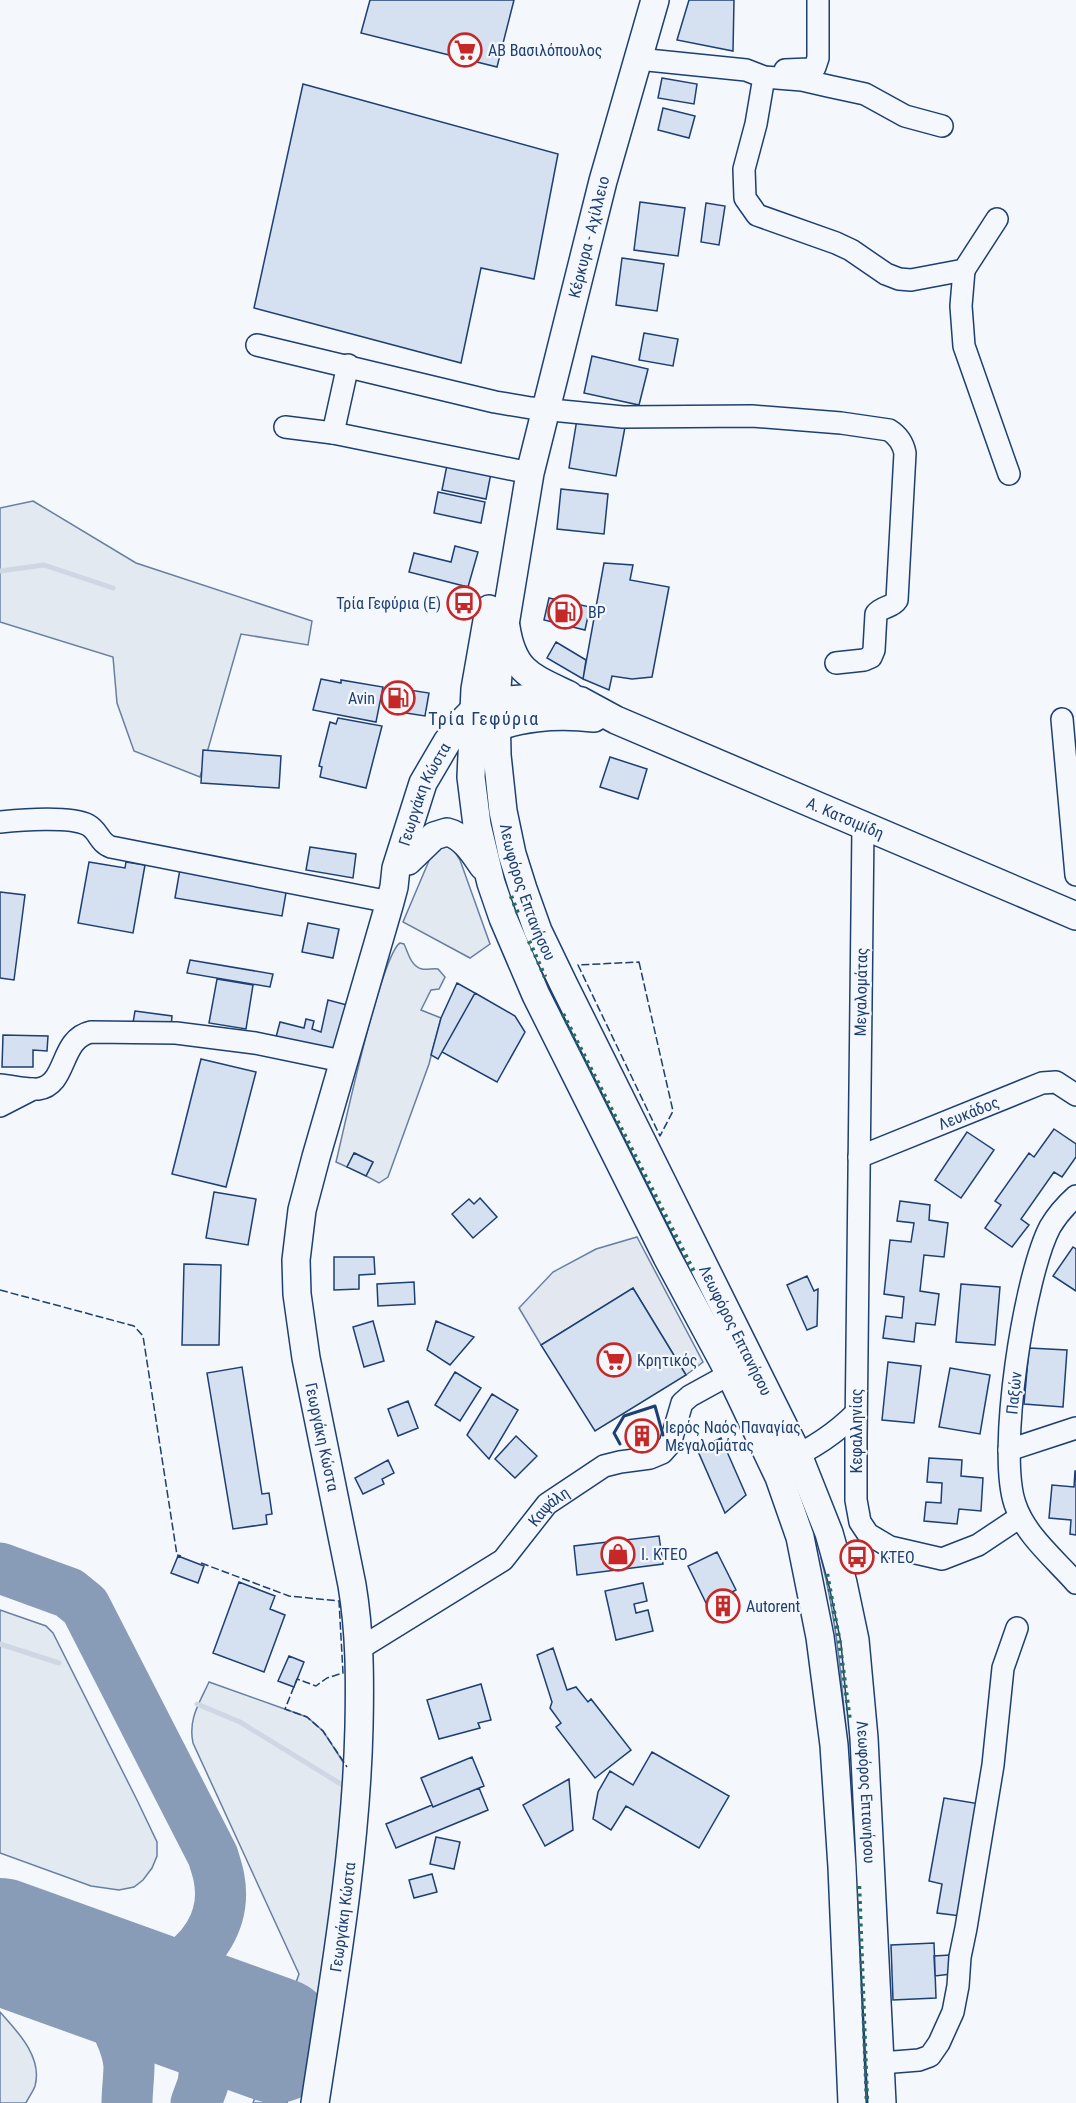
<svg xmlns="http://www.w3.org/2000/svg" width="1076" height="2103" viewBox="0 0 1076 2103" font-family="'Roboto Condensed',sans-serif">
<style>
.green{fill:#e3e9f0;stroke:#687fa3;stroke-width:1.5}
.parking{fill:#e3e8f0;stroke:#687fa3;stroke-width:1.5}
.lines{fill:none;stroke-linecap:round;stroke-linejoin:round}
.stream{stroke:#cfd7e4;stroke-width:5}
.taxiway{stroke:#889bb7;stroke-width:51}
.runway{stroke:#889bb7;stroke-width:126}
.building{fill:#d5e0f0;stroke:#1d3f73;stroke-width:1.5}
.minor-casing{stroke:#1d3f73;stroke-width:24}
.major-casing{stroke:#1d3f73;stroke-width:30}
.minor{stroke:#f4f7fb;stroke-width:21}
.major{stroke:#f4f7fb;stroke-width:27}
.hedge{stroke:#2c6c60;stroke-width:4.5;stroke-dasharray:3 4.5;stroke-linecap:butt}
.fence{stroke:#1d3f73;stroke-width:1.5;stroke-dasharray:8 3;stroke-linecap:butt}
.wall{stroke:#1d3f73;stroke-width:3}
.labels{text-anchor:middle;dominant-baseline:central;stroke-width:4.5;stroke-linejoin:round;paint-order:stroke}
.poi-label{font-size:16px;fill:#1d3f73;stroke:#f4f7fb;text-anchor:start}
.street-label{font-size:16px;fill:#1d3f73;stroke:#f4f7fb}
.neighbourhood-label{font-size:18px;letter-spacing:1.5px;fill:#1d3f73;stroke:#f4f7fb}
</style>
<rect width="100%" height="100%" fill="#f4f7fb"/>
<path class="green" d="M33 501 136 563 312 621 308 645 241 634 200 777 134 751 117 703 113 657 0 622V508Z
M446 846 455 852 460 860 490 944 470 958 403 922 431 856 435 850Z
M400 943 404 944C408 952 411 967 422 969 428 970 433 968 438 969L445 977 439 989 431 990 421 1010 441 1018 429 1064 388 1177 379 1183 366 1176 373 1162 355 1153 347 1167 336 1162C344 1129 381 955 400 943Z
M824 1556 838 1617 849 1684 872 2103H863C859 1989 857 1875 848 1761 843 1693 838 1624 821 1558Z
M0 1610 46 1626 53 1633 137 1800 157 1842V1856L152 1868 143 1880 134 1887 119 1890 91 1886 0 1853Z
M209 1682 307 1717 323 1731 347 1768 324 1971 287 2103H253L299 1974 193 1743C188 1719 199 1704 209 1682Z
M0 2012C17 2031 43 2057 35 2086 33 2092 28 2098 26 2103H0Z"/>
<path class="parking" d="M637 1237 703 1362 686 1375 633 1288 541 1345 519 1308 553 1272 596 1249Z"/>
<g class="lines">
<path class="stream" d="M0 571 44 565 113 588
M0 1644 59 1663
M197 1704 240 1722 344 1786"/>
<path class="taxiway" d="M0 1568 69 1593 85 1606 213 1856C215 1863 218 1871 219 1878 227 1919 202 1957 166 1972 156 1976 145 1980 135 1981 117 1981 101 1975 84 1971
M38 1955C77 1974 104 1992 120 2034 124 2043 128 2055 129 2065 129 2078 127 2091 127 2103
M196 2103 203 2084 204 2075"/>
<path class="runway" d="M0 1941 275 2040"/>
</g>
<path class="building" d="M370 0H514L497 67 361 33Z
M689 0H734L733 51 677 40Z
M662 78 697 84 694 104 658 98Z
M303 84 558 154 534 279 481 268 461 363 254 308Z
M663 108 695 116 689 138 658 130Z
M640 202 685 208 678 256 634 250Z
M706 203 725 206 719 245 701 242Z
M622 258 664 264 657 311 616 305Z
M644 333 678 339 673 366 639 360Z
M592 356 648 369 639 405 584 393Z
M577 419 625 427 616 476 569 468Z
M447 465 491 473 486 499 442 490Z
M561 489 608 494 604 534 557 529Z
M438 492 485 502 481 523 434 513Z
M455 546 478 552 468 587 409 572 414 553 451 562Z
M604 563 633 565 630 580 669 587 652 677 632 679 612 676 609 690 583 679Z
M549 598 590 607 585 630 544 620Z
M556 642 586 660 583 679 547 658Z
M321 679 341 683V680L383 687 376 722 313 710Z
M390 687 429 693 425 716 387 710Z
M338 718 382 726 366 788 320 777 322 767 319 766 330 722 336 724Z
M203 750 281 756 279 788 201 783Z
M610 757 647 769 638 799 600 787Z
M310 847 356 854 353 878 306 870Z
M89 862 125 868 126 862 145 865 133 933 78 923Z
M180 869 287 887 282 916 175 898Z
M0 892 25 895 14 980 0 978Z
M308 923 339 929 333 958 302 952Z
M190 960 273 974 270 987 187 973Z
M217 979 253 985 246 1029 209 1023Z
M457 983 475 993 438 1059 431 1055 441 1018Z
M475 993 515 1016 525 1032 497 1082 442 1052Z
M328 1000 347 1005 335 1055 275 1041 280 1022 304 1028 306 1019 314 1021 312 1029 321 1032Z
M135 1011 172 1016 171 1028 133 1023Z
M3 1035 48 1036 47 1051 33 1050V1067H2Z
M201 1059 256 1072 226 1187 172 1174Z
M1054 1129 1076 1144V1157L1062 1177 1054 1172 1021 1219 1029 1225 1012 1247 985 1228 1001 1205 995 1201 1029 1153 1034 1157Z
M967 1132 994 1150 961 1198 935 1180Z
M354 1153 373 1162 366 1176 347 1167Z
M214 1192 256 1199 248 1245 206 1238Z
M480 1198 497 1217 473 1238 452 1214 469 1199 474 1204Z
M900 1201 930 1205 929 1220 948 1223 944 1257 924 1255 920 1291 939 1294 935 1325 916 1323 914 1342 883 1338 886 1316 902 1318 904 1297 884 1294 890 1240 911 1242 914 1223 897 1221Z
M1073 1247 1076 1249V1291L1053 1276Z
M334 1257H374L375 1274 359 1275V1289L334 1290Z
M184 1264 221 1265 219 1345H182Z
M807 1276 814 1291 818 1289 817 1326 807 1330 787 1285Z
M414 1282 415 1304 378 1306 377 1284Z
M961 1284 1000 1287 995 1345 956 1342Z
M633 1288 686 1375 595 1431 541 1345Z
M373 1321 384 1361 364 1367 353 1327Z
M436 1321 474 1337 450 1365 427 1350Z
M1029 1348 1067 1350 1063 1407 1024 1404Z
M888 1362 921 1366 914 1423 882 1420Z
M242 1367 262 1494 269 1493 272 1514 266 1515 267 1524 233 1529 207 1373Z
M950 1368 990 1375 980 1434 939 1427Z
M455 1372 481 1388 460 1421 435 1405Z
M492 1394 518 1410 489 1459 467 1435Z
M408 1401 418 1428 398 1436 388 1409Z
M640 1420 658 1436 645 1451 627 1435Z
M516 1436 537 1456 515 1478 495 1459Z
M721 1438 746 1495 725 1513 697 1449Z
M929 1458 962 1460 961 1476 983 1478 981 1511 959 1509 957 1524 924 1521 926 1502 941 1503 942 1483 927 1482Z
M388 1460 394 1473 382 1479 384 1484 363 1494 355 1478Z
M1075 1471H1076V1535L1070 1534 1071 1520 1049 1518 1052 1485 1074 1487Z
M659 1536 663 1564 577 1575 574 1546Z
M717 1552 736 1590 707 1605 688 1566Z
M178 1556 204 1566 198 1583 171 1573Z
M239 1582 275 1596 270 1609 285 1615 264 1672 213 1653Z
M643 1583 647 1601 634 1604 636 1613 648 1610 653 1631 616 1640 605 1591Z
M732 1593 739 1606 714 1619 707 1605Z
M553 1648 567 1690 576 1687 588 1702 591 1699 631 1750 595 1778 556 1727 561 1723 550 1708 552 1702 537 1655Z
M289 1656 304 1662 294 1687 278 1681Z
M481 1684 491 1720 478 1723 480 1728 439 1739 427 1700Z
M652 1752 729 1796 699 1848 626 1806 611 1830 593 1819 598 1792 610 1771 633 1785Z
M472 1757 484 1786 433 1807 421 1778Z
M569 1779 573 1830 545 1846 523 1805Z
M479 1788 488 1810 396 1848 386 1824 432 1805 433 1807Z
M944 1798 980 1804 961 1916 937 1913 942 1884 929 1881Z
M436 1837 460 1842 454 1869 430 1864Z
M432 1874 437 1892 414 1898 409 1880Z
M934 1943 936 1998 893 2000 891 1945Z
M950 1955 951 1974 935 1976 934 1956Z"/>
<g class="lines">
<defs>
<g id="minor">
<path d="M638 59 746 70 764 77 802 80 828 86 865 94 905 116 942 126"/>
<path d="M785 70 809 69 815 67 818 58V0"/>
<path d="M764 77 756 124 744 169 745 198 757 215 836 243 851 250 886 274 899 279 911 280 964 270 997 219"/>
<path d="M964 270 961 306 964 346 1009 474"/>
<path d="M257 345 495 402 531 408 623 417 752 416 841 423 889 430C897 435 903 443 905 453L897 600C892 608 882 606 876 614L874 650 871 657 864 660 836 663"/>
<path d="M285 427 333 433 530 473"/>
<path d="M333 433 348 365"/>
<path d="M1062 719 1076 875"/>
<path d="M0 822C20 820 71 816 88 825 99 831 99 843 111 847L390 902"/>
<path d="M863 827 856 1437V1500L860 1522 868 1534 890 1547 942 1559 978 1545 1020 1517"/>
<path d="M0 1085C12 1086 26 1090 38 1089 68 1085 59 1039 91 1032L176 1033 255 1043 342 1061"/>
<path d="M0 1106 33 1089"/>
<path id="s1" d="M859 1157 1042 1083 1056 1082 1076 1095"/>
<path d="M1076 1196C1066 1205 1057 1215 1050 1227 1024 1277 997 1452 1015 1504 1025 1535 1055 1559 1076 1583"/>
<path d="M1009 1450 1076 1428"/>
<path d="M785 1461C812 1449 835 1434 856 1413"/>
<path id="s2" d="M359 1649 503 1560 547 1504 604 1466 620 1462 650 1458 662 1453 670 1444 682 1403 690 1396 730 1374"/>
<path d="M881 2063 919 2060 930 2056 939 2043 953 2012 958 1986 960 1957 966 1928 993 1765 1003 1668 1017 1628"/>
</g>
<g id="major">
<path id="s3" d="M655 0 603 181 530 473 499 661 496 701 497 755 503 811 512 854 523 889 538 931 564 985 798 1455 829 1533 843 1583 855 1640 864 1738 882 2103"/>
<path d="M489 609 475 689 471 777 477 825 491 883 503 918 536 995 667 1257 730 1374 779 1477 800 1537 820 1637 834 1745 842 1867 852 2103"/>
<path d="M506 627C513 672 531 677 569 695"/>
<path d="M482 734C515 716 558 714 594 718"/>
<path d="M408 861 434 836 447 832C464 836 474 853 483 866"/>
<path id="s4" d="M315 2103C334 1978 356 1853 359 1727 360 1679 360 1633 352 1585L306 1358 297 1294 296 1260 302 1210 316 1157 390 902 394 887 396 868 423 783 447 742 463 721 473 711 496 701 559 696 581 701 616 720 1076 916"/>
</g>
</defs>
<use href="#minor" class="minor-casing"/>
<use href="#major" class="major-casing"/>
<use href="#minor" class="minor"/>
<use href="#major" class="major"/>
<path class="hedge" d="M511 896 519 916
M529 941 545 977
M563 1014 695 1274
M827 1574 839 1639 850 1722
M859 1886 867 2103"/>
<path class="fence" d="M639 962 673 1111 660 1136 578 965Z
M0 1290 134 1326 143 1336 177 1555 181 1556
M201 1563 289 1596 339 1601 343 1673 327 1678 316 1686 297 1679 285 1709 307 1717 323 1731 347 1767"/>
<path class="wall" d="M620 1444 614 1433 624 1416 655 1406 663 1435"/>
</g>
<defs>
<symbol id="supermarket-ring" viewBox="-11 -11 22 22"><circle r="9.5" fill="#f4f7fb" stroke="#c62828" stroke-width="1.5"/><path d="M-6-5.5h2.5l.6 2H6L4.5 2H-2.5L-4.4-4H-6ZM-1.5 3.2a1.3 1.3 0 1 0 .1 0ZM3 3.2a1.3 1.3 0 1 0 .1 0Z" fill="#c62828"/></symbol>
<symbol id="bus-ring" viewBox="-11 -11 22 22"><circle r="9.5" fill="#f4f7fb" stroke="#c62828" stroke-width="1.5"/><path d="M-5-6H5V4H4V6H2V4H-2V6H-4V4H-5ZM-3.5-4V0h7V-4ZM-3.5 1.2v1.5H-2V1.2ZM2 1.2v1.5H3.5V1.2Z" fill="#c62828"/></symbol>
<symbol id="fuel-ring" viewBox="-11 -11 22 22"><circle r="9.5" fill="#f4f7fb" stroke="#c62828" stroke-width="1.5"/><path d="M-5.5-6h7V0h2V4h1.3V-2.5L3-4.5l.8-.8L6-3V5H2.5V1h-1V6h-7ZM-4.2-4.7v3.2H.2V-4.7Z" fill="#c62828"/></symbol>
<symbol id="building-ring" viewBox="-11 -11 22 22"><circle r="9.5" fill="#f4f7fb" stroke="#c62828" stroke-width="1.5"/><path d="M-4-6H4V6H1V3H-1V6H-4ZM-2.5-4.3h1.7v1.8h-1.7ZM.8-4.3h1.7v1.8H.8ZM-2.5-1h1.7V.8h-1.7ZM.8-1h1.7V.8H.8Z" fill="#c62828"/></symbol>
<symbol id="shop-ring" viewBox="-11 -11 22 22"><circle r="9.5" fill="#f4f7fb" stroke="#c62828" stroke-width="1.5"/><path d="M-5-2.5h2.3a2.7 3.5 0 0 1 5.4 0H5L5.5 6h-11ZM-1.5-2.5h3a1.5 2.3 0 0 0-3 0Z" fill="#c62828"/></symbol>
</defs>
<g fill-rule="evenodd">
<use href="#supermarket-ring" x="446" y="31" width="38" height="38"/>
<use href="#bus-ring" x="445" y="584" width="38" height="38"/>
<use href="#fuel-ring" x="546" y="593" width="38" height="38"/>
<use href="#fuel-ring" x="379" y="679" width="38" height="38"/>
<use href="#supermarket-ring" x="595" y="1341" width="38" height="38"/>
<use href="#building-ring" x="623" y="1417" width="38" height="38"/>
<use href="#shop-ring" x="599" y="1535" width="38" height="38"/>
<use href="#bus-ring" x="838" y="1538" width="38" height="38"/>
<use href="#building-ring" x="704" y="1587" width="38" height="38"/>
</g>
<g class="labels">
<g class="poi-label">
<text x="488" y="50">ΑΒ Βασιλόπουλος</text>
<text x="441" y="603" text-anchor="end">Τρία Γεφύρια (E)</text>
<text x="588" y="612">BP</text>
<text x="375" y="698" text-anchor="end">Avin</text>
<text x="637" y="1360">Κρητικός</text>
<text x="665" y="1427">Ιερός Ναός Παναγίας<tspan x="665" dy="18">Μεγαλομάτας</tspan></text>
<text x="641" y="1554">Ι. ΚΤΕΟ</text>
<text x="880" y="1557">ΚΤΕΟ</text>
<text x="746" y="1606">Autorent</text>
</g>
<g class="street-label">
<text transform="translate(589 237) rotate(-76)">Κέρκυρα - Αχίλλειο</text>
<text stroke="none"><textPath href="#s4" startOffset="1336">Γεωργάκη Κώστα</textPath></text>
<text stroke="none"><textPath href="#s4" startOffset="1834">Α. Κατσιμίδη</textPath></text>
<text stroke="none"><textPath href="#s3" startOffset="915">Λεωφόρος Επτανήσου</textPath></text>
<text transform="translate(861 992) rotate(-89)">Μεγαλομάτας</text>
<text stroke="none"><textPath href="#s1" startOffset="118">Λευκάδος</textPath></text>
<text stroke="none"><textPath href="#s3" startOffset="1401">Λεωφόρος Επτανήσου</textPath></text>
<text transform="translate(1014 1393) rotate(-84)">Παξών</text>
<text transform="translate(856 1431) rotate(-90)">Κεφαλληνίας</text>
<text transform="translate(322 1437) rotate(78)">Γεωργάκη Κώστα</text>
<text stroke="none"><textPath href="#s2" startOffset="240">Καψάλη</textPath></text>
<text stroke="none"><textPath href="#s3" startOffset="1887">Λεωφόρος Επτανήσου</textPath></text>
<text stroke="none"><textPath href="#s4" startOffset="188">Γεωργάκη Κώστα</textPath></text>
</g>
<g class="neighbourhood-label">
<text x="484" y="718">Τρία Γεφύρια</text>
</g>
</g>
</svg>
